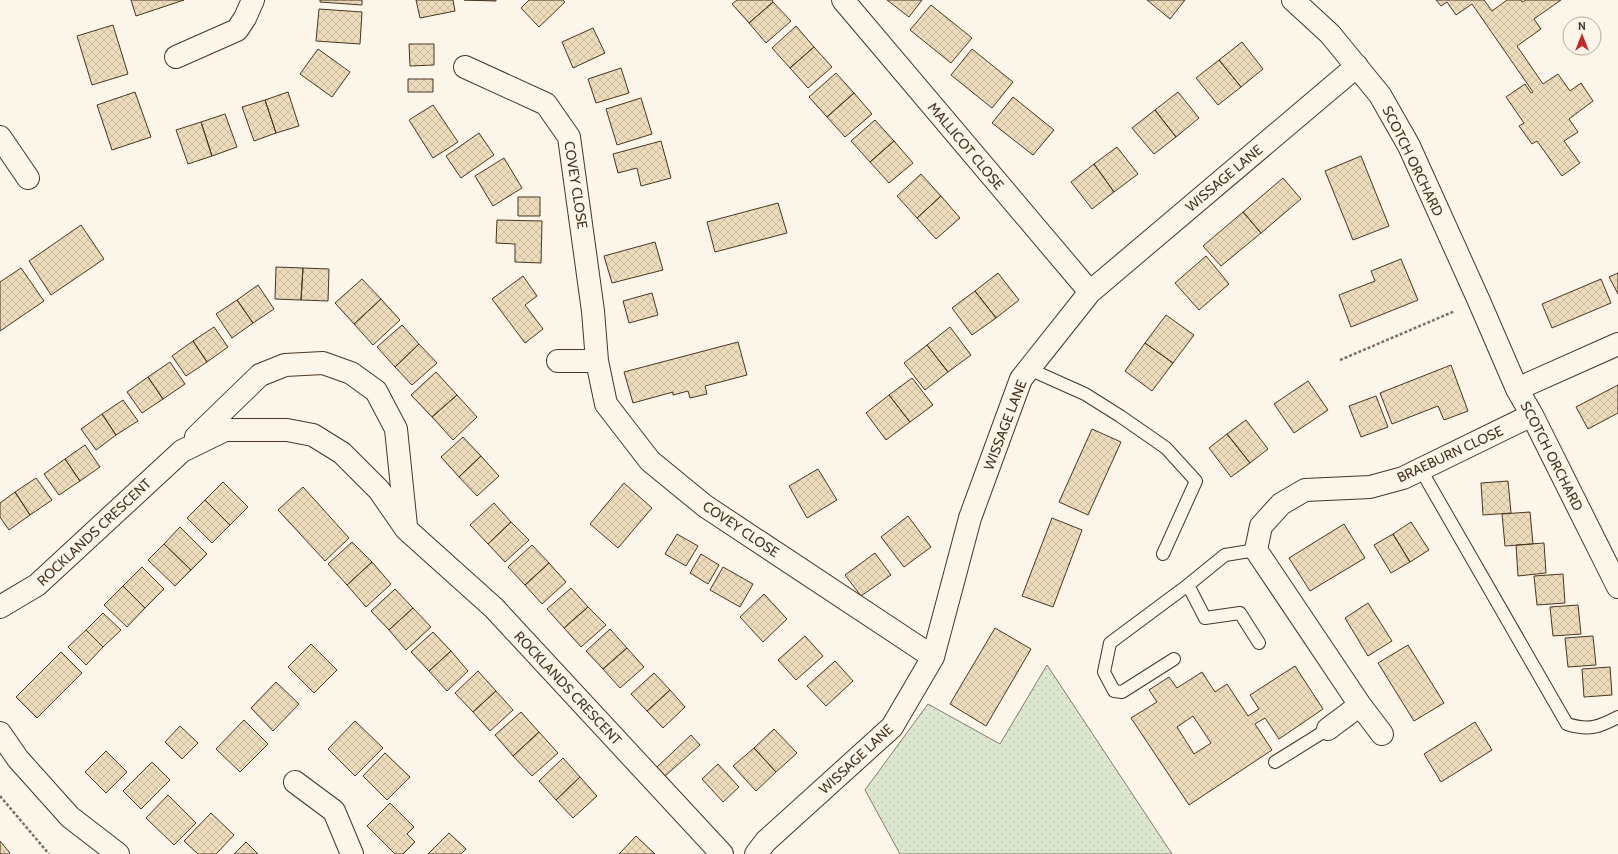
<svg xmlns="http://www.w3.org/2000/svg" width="1618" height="854" viewBox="0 0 1618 854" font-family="Cabin,sans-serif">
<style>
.park{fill:url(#park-dots);stroke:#887966}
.building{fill:url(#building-cross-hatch);stroke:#4a3520;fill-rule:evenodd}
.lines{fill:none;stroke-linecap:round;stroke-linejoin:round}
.service-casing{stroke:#4a3520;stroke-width:14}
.minor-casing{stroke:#4a3520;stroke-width:24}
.path{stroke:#7f6f5c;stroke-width:2.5;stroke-dasharray:3 2;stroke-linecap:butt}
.service{stroke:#fbf6e9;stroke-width:12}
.minor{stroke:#fbf6e9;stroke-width:22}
.labels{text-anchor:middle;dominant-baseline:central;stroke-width:3;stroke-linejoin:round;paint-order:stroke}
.street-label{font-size:14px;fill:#4a3520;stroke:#fbf6e9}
</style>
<defs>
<pattern id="park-dots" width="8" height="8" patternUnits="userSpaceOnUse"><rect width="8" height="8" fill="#dce7d0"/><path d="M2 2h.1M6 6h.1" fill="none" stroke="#bec7b2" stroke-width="1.8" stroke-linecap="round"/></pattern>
<pattern id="building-cross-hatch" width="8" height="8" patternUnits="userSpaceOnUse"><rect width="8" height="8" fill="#ecdcbc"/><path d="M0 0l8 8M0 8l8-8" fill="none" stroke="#ccbda1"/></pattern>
</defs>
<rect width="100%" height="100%" fill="#fbf6e9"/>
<path class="park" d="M1047 665 1172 854H900L865 790 928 704 1000 744Z"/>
<path class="building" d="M131 0H184L136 16Z
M320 0H362V5L320 2Z
M416 0H453L455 11 420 18Z
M464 0H496V1Z
M529 0H563L565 2 539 27 521 8Z
M737 0H772L773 2 749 23 732 4Z
M887 0H922L909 17Z
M1147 0H1185L1170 19Z
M1436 0H1484L1492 11 1507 0H1521L1522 2 1526 0H1561L1534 19 1541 29 1517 46 1543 84 1558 74 1570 91 1581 83 1593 101 1569 119 1578 132 1564 141 1580 163 1562 176 1537 141 1532 144 1519 126 1524 123 1506 97 1525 84 1531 93 1533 92 1472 4 1456 15 1447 2 1441 6Z
M773 2 791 21 766 43 749 23Z
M931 5 972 38 951 63 910 30Z
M319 9 362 12 360 44 316 41Z
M113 25 128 74 92 85 77 36Z
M796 26 814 47 790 68 772 48Z
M593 28 605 53 573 68 562 42Z
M1242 42 1263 69 1241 87 1219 60Z
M409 44H434V65L410 66Z
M814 47 832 67 808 88 790 68Z
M318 49 350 72 332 97 300 74Z
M972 49 1013 82 992 108 951 75Z
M1219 60 1241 87 1218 105 1196 78Z
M621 68 629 93 596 103 588 79Z
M836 73 854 93 827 117 809 97Z
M408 79H433V92H408Z
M135 92 151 137 112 150 97 105Z
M288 92 299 126 276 133 265 100Z
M1178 92 1199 118 1176 137 1155 110Z
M854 93 872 114 845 137 827 117Z
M1013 97 1054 130 1033 155 992 123Z
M641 98 652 134 617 145 606 109Z
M265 100 276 133 254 141 242 107Z
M433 105 458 142 433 158 409 120Z
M1155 110 1176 137 1154 154 1132 128Z
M225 114 237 147 212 156 201 122Z
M875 120 894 141 870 162 851 141Z
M201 122 212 156 188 164 176 130Z
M479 133 494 155 461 178 446 156Z
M661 141 671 178 641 186 637 168 618 173 613 154Z
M894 141 913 163 889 183 870 162Z
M1117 147 1138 174 1114 192 1094 164Z
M1361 156 1389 226 1353 240 1325 171Z
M504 158 522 188 493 206 475 176Z
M1094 164 1114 192 1092 209 1071 182Z
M921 174 941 196 917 218 897 196Z
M1283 178 1301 199 1261 233 1243 212Z
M941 196 960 218 936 239 917 218Z
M518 197H540V216H518Z
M778 203 787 233 715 252 707 222Z
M1243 212 1261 233 1221 266 1203 246Z
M497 220 542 221 541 263 515 262V244L496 243Z
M81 225 104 259 51 295 29 261Z
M655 242 663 270 612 283 604 256Z
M1206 256 1229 284 1199 310 1175 283Z
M1401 259 1418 300 1351 327 1339 295 1375 281 1371 271Z
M276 267 303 268 301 300 275 299Z
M21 268 44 301 0 331V282Z
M303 268 329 269 328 301 301 300Z
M998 273 1019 300 996 318 975 291Z
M1618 273V294L1609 277Z
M523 276 537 296 525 305 543 329 525 343 492 299Z
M362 279 381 299 354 324 335 303Z
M1601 279 1611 303 1552 328 1542 304Z
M258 285 274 309 253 323 237 300Z
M975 291 996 318 972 335 952 308Z
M652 293 658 315 629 323 623 301Z
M381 299 400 320 373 345 354 324Z
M237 300 253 323 232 338 216 314Z
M1166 315 1194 335 1173 363 1145 343Z
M402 325 419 344 395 367 377 347Z
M214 327 228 347 207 362 193 341Z
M950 327 971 355 948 372 927 345Z
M193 341 207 362 186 376 172 356Z
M738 342 747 375 705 386 707 394 690 398 688 391 673 395V392L633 403 624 372Z
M1145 343 1173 363 1152 391 1125 371Z
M419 344 437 363 412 385 395 367Z
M927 345 948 372 925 390 904 363Z
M170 362 185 384 163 399 148 377Z
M1451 365 1468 411 1444 420 1438 406 1392 424 1380 393Z
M436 372 457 395 432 417 411 395Z
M148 377 163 399 142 413 127 392Z
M912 378 933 405 910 422 889 395Z
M1308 381 1328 410 1294 433 1274 404Z
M1618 385V413L1588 429 1576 407Z
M457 395 477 417 453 440 432 417Z
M889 395 910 422 886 440 866 413Z
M1376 396 1388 427 1361 437 1349 406Z
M123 400 138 421 116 435 102 414Z
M102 414 116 435 96 450 81 429Z
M1246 420 1268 449 1250 463 1227 434Z
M1092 429 1121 442 1088 515 1059 502Z
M1227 434 1250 463 1231 477 1209 448Z
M463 437 481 456 459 477 441 457Z
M85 445 100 467 80 481 65 459Z
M481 456 499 476 477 496 459 477Z
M65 459 80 481 59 495 44 474Z
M818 469 837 500 807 518 789 486Z
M36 478 52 500 30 515 15 492Z
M1508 481 1511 513 1483 515 1481 483Z
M223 482 248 507 230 525 205 500Z
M624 483 652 508 618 548 590 524Z
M303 487 349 538 325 561 278 510Z
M15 492 30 515 9 530 0 517V503Z
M205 500 230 525 212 543 187 518Z
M494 503 511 522 488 544 470 525Z
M1530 512 1533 544 1505 546 1502 514Z
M908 516 931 547 904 567 881 537Z
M1052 518 1082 530 1053 607 1022 596Z
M511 522 529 540 505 562 488 544Z
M1411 522 1429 550 1410 562 1393 534Z
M1344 524 1365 558 1310 591 1289 558Z
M180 527 207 554 191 570 164 544Z
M677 534 698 546 686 566 665 554Z
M1393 534 1410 562 1391 573 1374 545Z
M352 542 372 562 347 585 328 564Z
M1544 543 1546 573 1518 576 1516 545Z
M164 544 191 570 175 586 148 560Z
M532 545 549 563 525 585 508 567Z
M875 553 891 575 861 596 845 575Z
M701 554 719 565 708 584 690 573Z
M372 562 391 584 366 607 347 585Z
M549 563 566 582 542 604 525 585Z
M142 567 164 589 145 608 123 586Z
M723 567 753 584 740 607 710 590Z
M1563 574 1565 603 1537 605 1534 576Z
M123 586 145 608 127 627 104 605Z
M571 588 588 607 564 628 547 609Z
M395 589 413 608 389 630 371 611Z
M764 594 787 619 763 642 740 617Z
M1368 603 1392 641 1368 656 1345 618Z
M1578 605 1581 634 1553 636 1550 607Z
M588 607 606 625 581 647 564 628Z
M413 608 431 627 406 650 389 630Z
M103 613 121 630 103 647 86 630Z
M995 628 1031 649 986 726 950 704Z
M610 629 627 648 603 669 586 651Z
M86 630 103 647 86 665 68 647Z
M433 632 451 651 429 671 411 652Z
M805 636 823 656 796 680 778 660Z
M1593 636 1596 665 1568 667 1565 638Z
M311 644 337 670 314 693 288 667Z
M1408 645 1444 703 1414 721 1378 663Z
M627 648 644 667 620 688 603 669Z
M451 651 468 671 447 691 429 671Z
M61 652 82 673 37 718 16 697Z
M835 661 853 681 826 706 807 686Z
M1295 666 1323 709 1279 739 1265 718 1255 724 1272 750 1189 805 1131 718 1157 702 1149 690 1169 677 1177 688 1202 672 1215 692 1227 684 1248 716 1259 709 1250 695ZM1193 716 1211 743 1194 754 1177 727Z
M1610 667 1612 695 1584 697 1582 669Z
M478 671 496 691 473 712 455 693Z
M654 673 670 690 647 711 631 694Z
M276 682 299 704 273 731 251 708Z
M670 690 685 707 663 728 647 711Z
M496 691 513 710 490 731 473 712Z
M521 712 539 732 513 756 495 735Z
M244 720 268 744 240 772 216 749Z
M355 721 383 748 355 776 328 749Z
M1475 722 1492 750 1441 782 1424 754Z
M180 726 198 743 182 759 165 742Z
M774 729 797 753 776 772 754 748Z
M539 732 558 753 532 776 513 756Z
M691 735 700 745 665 776 657 767Z
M754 748 776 772 756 791 733 766Z
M106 751 127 772 106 793 85 772Z
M385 753 410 777 387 800 363 776Z
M563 758 580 777 556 800 539 781Z
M152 762 170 780 141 809 123 791Z
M718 764 739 787 723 802 702 779Z
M580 777 597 796 573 818 556 800Z
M168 795 196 823 174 845 146 818Z
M390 803 414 827 407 834 415 842 403 854H395L367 826Z
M211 813 234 835 216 854H198L184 841Z
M449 833 466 849 461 854H428Z
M636 836 655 854H619Z
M0 841 10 853 9 854H0Z
M246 842 258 854H234Z"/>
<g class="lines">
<defs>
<path id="service" d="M1029 369 1085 394 1120 416 1166 448 1196 481 1163 554
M1421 470 1567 724C1589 731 1599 727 1618 717
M1256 550 1225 555 1188 585 1205 618 1240 613 1259 643
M1174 659 1122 692 1114 691 1104 672 1110 643 1188 585
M1275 762 1328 729"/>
<path id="minor" d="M843 0 1090 292
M1293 0 1330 34 1380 95 1409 146 1479 301 1517 389 1532 415 1618 587
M176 57 237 30 245 18 253 0
M465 67 546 104 569 137 593 311 597 361 606 404 650 461 705 506 933 657
M0 137 28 178
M558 361H597
M1517 389 1618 344
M196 437 260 375 285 365 323 363 351 373 376 391 396 429 406 526
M0 607 37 585 182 451 225 430H287L313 435 342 453 379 490 406 529 494 608 722 854
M1328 729 1360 705
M0 733 18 759 70 817 118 854
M1382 734 1360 705 1256 550 1261 526 1281 504 1305 490 1370 487 1403 478 1532 415
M295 782 334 811 352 854
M756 854 766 841 892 727 933 657 970 518 1021 379 1090 292 1357 66"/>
</defs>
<use href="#service" class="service-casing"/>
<use href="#minor" class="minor-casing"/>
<path class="path" d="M1340 360 1455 311
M0 796 49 854"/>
<use href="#service" class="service"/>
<use href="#minor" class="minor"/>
</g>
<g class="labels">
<g class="street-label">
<text transform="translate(966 146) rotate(50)">MALLICOT CLOSE</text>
<text transform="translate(1413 161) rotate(64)">SCOTCH ORCHARD</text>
<text transform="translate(1224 178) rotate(-40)">WISSAGE LANE</text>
<text transform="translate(576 185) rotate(81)">COVEY CLOSE</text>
<text transform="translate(1005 425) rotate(-69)">WISSAGE LANE</text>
<text transform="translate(1450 454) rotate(-25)">BRAEBURN CLOSE</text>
<text transform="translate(1552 456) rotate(63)">SCOTCH ORCHARD</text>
<text transform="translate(741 529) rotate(34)">COVEY CLOSE</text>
<text transform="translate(94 532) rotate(-43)">ROCKLANDS CRESCENT</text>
<text transform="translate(568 688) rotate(47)">ROCKLANDS CRESCENT</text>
<text transform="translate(856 759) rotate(-43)">WISSAGE LANE</text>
</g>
</g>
<g transform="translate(1582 36)"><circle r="19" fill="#fbf6e9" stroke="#b4a999"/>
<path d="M0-3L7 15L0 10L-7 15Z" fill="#c62828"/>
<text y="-6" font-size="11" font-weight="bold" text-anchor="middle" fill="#4a3520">N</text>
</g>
</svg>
